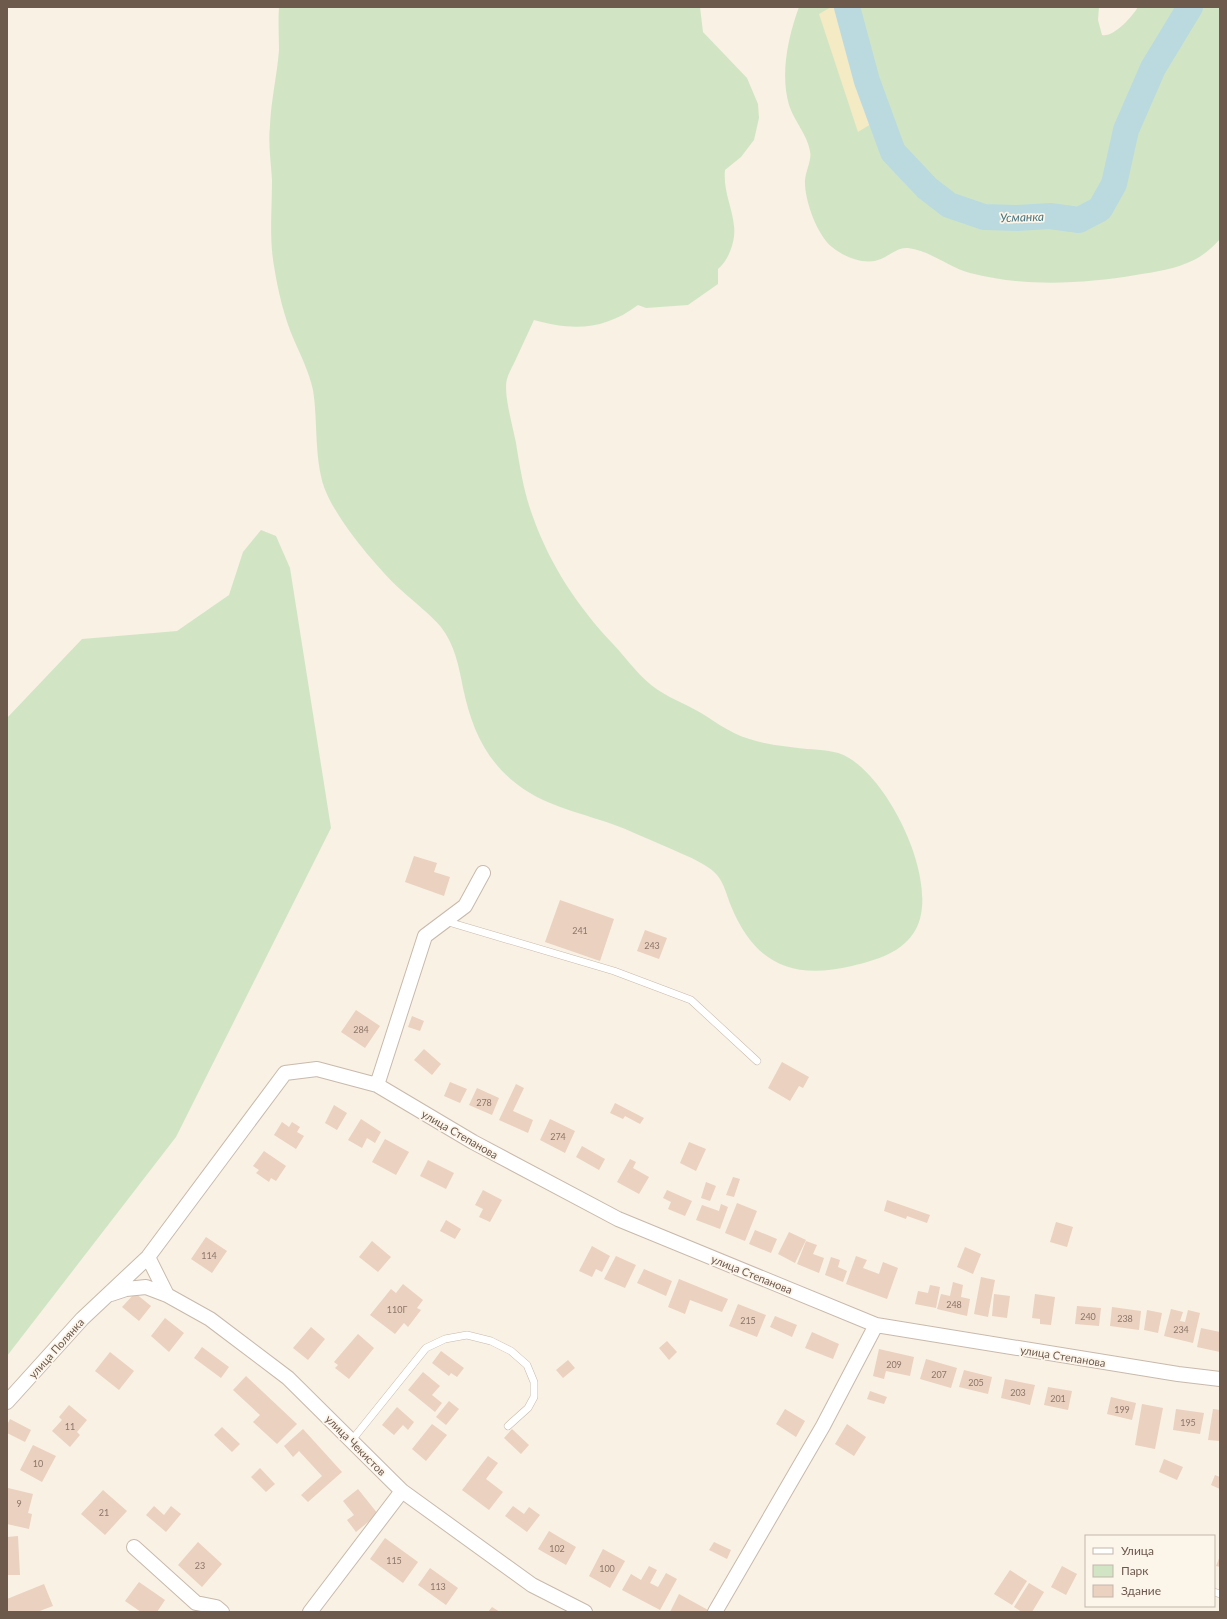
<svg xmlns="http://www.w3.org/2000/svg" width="1227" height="1619" viewBox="0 0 1227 1619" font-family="Lato,sans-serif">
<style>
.green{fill:#d1e5c5}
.sand{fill:#f4eac3}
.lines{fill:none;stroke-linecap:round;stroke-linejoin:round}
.river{stroke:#bbdae0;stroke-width:26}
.building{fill:#ebd1bf}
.lane-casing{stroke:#c8b9ac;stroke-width:8}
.street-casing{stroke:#c8b9ac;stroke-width:16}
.lane{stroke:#fff;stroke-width:7}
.street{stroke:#fff;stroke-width:14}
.labels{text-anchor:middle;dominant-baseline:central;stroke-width:3.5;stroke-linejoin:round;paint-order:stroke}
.number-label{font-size:9px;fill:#8d776a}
.street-label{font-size:11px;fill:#6e594d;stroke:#fcf5ea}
.water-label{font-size:12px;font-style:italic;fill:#4a767f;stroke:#fcf5ea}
</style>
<rect width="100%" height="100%" fill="#f9f1e4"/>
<path class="green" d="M279 7H700L703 32 747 78 758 104 759 118 754 140 741 157 725 170C723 191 732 206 734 226 736 240 729 260 718 269V284L688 305 646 308 638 305C605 330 573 331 534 320 528 333 522 346 516 359 513 366 509 372 507 379 503 393 513 427 516 443 520 468 524 493 533 517 550 565 578 607 613 644 628 660 640 678 658 690 673 700 691 706 706 716 715 722 724 728 734 733 756 744 783 746 807 749 822 750 836 750 849 758 891 783 940 883 916 929 903 953 876 960 852 966 792 980 755 964 731 906 723 885 723 875 701 863 689 856 675 851 662 845 645 838 629 830 612 824 578 812 541 805 513 781 483 756 471 725 463 688 459 667 455 645 441 627 430 614 414 602 401 590 377 568 335 518 324 487 314 456 318 422 313 390 309 372 301 356 294 340 284 317 278 291 274 266 269 238 272 209 272 180 271 162 268 144 270 126 271 100 277 76 279 50 279 36 278 21 279 7Z
M799 7H1099L1098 20 1102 35C1113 38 1132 17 1138 7H1220V239C1213 247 1204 255 1194 260 1176 269 1155 272 1136 275 1082 284 1023 287 970 273 948 267 931 251 908 248 898 247 890 255 881 259 865 266 844 257 832 247 817 235 804 199 805 180 806 170 812 160 810 151 807 134 794 121 789 105 780 74 788 37 799 7Z
M261 530 276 536 290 568 331 828 176 1137 7 1356V718L82 639 177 631 229 595 243 552Z"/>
<path class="sand" d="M831 7H837L871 124 858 132 819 14Z"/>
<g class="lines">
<path class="river" d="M847 7 867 81 893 152 927 188 949 205 984 217 1017 218 1050 216 1079 220 1100 209 1114 184 1126 130 1153 68 1190 7"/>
</g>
<path class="building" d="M414 856 437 863 434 872 450 877 444 896 405 882Z
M560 900 614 919 600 961 545 942Z
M645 930 667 938 659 959 637 951Z
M356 1010 380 1026 365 1048 341 1032Z
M412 1016 424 1021 420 1031 408 1027Z
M424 1049 441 1064 432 1075 414 1060Z
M782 1062 809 1077 803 1088 799 1086 790 1101 768 1088Z
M450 1082 467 1089 460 1103 444 1096Z
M516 1084 524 1088 513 1111 533 1120 528 1133 499 1120Z
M477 1088 499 1098 492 1115 469 1105Z
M615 1103 644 1118 640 1124 625 1116 623 1119 610 1113Z
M334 1105 347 1113 337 1130 325 1123Z
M361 1119 381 1132 375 1143 367 1138 362 1148 348 1140Z
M550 1119 575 1131 565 1153 540 1140Z
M282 1122 289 1127 292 1122 300 1127 297 1132 304 1136 296 1149 274 1135Z
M385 1139 409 1152 396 1175 372 1162Z
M689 1142 706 1149 696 1171 680 1163Z
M582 1146 605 1159 599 1170 576 1157Z
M264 1151 286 1166 276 1181 271 1178 269 1182 256 1173 259 1170 253 1166Z
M630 1159 636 1162 633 1168 649 1177 639 1194 617 1182Z
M428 1160 454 1173 446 1189 420 1176Z
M733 1177 740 1179 734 1197 726 1195Z
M706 1182 716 1186 710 1201 701 1198Z
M483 1190 502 1200 490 1222 479 1217 483 1209 475 1205Z
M667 1190 692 1201 685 1216 668 1209 671 1202 663 1198Z
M887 1200 930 1215 927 1223 907 1216 906 1219 884 1211Z
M737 1203 757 1211 745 1241 725 1233Z
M721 1204 728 1207 720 1229 696 1220 702 1205 719 1211Z
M446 1220 461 1229 455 1239 440 1231Z
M1056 1222 1073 1227 1067 1247 1050 1242Z
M755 1230 777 1239 771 1253 749 1244Z
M789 1232 806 1240 795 1263 778 1254Z
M206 1237 227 1251 212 1273 191 1259Z
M372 1241 391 1257 378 1272 359 1257Z
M806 1241 817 1245 813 1254 824 1258 819 1273 797 1264Z
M592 1246 610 1256 602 1272 596 1269 592 1277 579 1271Z
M965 1247 981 1254 973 1274 957 1267Z
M616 1256 636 1265 625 1288 604 1279Z
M856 1256 867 1260 863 1268 879 1274 883 1262 898 1268 887 1299 846 1284Z
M831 1257 840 1260 838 1267 847 1271 843 1282 825 1275Z
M644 1269 672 1281 666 1296 637 1283Z
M981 1277 995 1280 988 1317 974 1314Z
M679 1279 728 1299 722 1312 690 1300 685 1314 668 1307Z
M953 1282 963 1285 961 1297 970 1299 967 1316 937 1309 941 1294 950 1296Z
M403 1284 423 1300 417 1308 421 1310 408 1327 404 1323 395 1334 370 1315 391 1289 396 1293Z
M930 1285 940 1287 936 1308 915 1304 918 1291 928 1293Z
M135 1293 151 1306 139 1321 122 1307Z
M994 1294 1010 1296 1007 1318 992 1316Z
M1035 1294 1055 1297 1051 1325 1040 1324V1319L1032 1318Z
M738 1304 766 1315 757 1337 729 1326Z
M1077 1306 1101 1308 1099 1326 1075 1324Z
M1112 1307 1141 1311 1139 1330 1110 1326Z
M1171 1309 1183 1312 1180 1321 1185 1322 1188 1310 1200 1313 1193 1343 1164 1336Z
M1147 1310 1162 1313 1158 1333 1144 1330Z
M775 1316 797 1325 792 1337 770 1327Z
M165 1318 184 1333 169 1352 151 1336Z
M311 1327 325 1339 308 1360 293 1348Z
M1201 1328 1220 1332V1352L1197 1347Z
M812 1332 839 1344 833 1359 805 1348Z
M358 1334 374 1348 349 1379 335 1368 338 1365 334 1362Z
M667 1341 677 1352 669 1360 659 1348Z
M202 1347 229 1367 221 1378 194 1358Z
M879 1349 914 1357 910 1376 886 1371 884 1379 873 1376Z
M441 1351 464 1368 457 1377 451 1373 449 1376 432 1363Z
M110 1352 134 1371 119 1390 95 1371Z
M926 1359 957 1368 951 1388 920 1379Z
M568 1360 575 1368 563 1378 556 1370Z
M964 1370 992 1377 988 1394 959 1387Z
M423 1372 440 1386 432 1395 442 1403 435 1412 408 1390Z
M246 1376 297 1424 277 1444 253 1422 260 1415 233 1390Z
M1005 1379 1035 1385 1030 1405 1001 1398Z
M1048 1387 1072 1391 1068 1410 1044 1405Z
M870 1391 887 1397 884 1404 867 1399Z
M1111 1397 1136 1403 1132 1420 1107 1414Z
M449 1401 459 1409 446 1425 436 1417Z
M1142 1404 1163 1408 1155 1449 1135 1445Z
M69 1405 87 1420 77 1432 80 1435 70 1447 52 1431 62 1420 59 1417Z
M397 1407 414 1422 408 1430 403 1425 394 1435 382 1425Z
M785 1409 805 1421 796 1437 776 1424Z
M1176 1409 1204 1413 1200 1434 1173 1430Z
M1213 1409 1220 1410V1441L1208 1440Z
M10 1419 31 1430 25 1442 7 1433V1425Z
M432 1424 447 1435 426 1461 412 1449Z
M847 1424 866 1437 854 1456 835 1444Z
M222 1427 240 1444 232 1452 214 1435Z
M303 1429 342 1472 308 1502 301 1495 322 1476 299 1451 293 1457 284 1446Z
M512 1429 529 1445 521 1454 504 1438Z
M33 1445 56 1456 42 1482 20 1470Z
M488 1456 498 1463 486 1479 503 1492 489 1510 462 1490Z
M1164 1459 1183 1467 1177 1480 1159 1472Z
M260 1468 275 1484 266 1492 251 1477Z
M1215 1475 1220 1477V1489L1211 1485Z
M8 1488 33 1494 28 1513 32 1514 29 1529 7 1524Z
M358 1489 378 1514 356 1532 347 1520 354 1515 343 1501Z
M103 1490 127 1511 105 1535 81 1514Z
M154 1506 164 1515 171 1506 181 1514 166 1532 146 1515Z
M513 1506 524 1514 529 1507 540 1515 527 1532 505 1516Z
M549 1531 576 1547 566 1565 538 1549Z
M18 1536 20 1575H7V1537Z
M385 1538 418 1562 403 1583 370 1559Z
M198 1542 222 1564 202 1587 178 1565Z
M714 1542 731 1550 727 1559 709 1550Z
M603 1549 625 1561 610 1588 589 1576Z
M1220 1556V1567L1216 1566Z
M649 1566 657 1570 650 1583 658 1587 666 1573 677 1579 660 1610 622 1590 631 1574 641 1580Z
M1062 1566 1077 1574 1066 1595 1051 1587Z
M430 1568 458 1588 446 1605 418 1585Z
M1010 1570 1027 1581 1012 1605 994 1594Z
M139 1582 165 1600 157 1612H141L125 1601Z
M1029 1583 1044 1592 1032 1612H1022L1014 1607Z
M44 1584 53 1606 37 1612H7V1599Z
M679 1594 708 1610 707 1612H670Z
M492 1607 500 1612H488Z"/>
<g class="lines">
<defs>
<path id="lane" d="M445 921 614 971 691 1000 757 1061
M352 1440 426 1348 445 1339 467 1335 491 1341 511 1351 527 1365 534 1382V1397L528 1408 508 1426
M1214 1592 1220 1594"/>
<path id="street" d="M377 1085 425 936 465 906 483 873
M148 1257 167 1295 210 1319 288 1378 402 1491 532 1585 585 1612
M111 1294 126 1289 146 1287 167 1295
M7 1402 82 1319 148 1257 285 1073 317 1069 377 1085 473 1142 618 1219 876 1325 1178 1374 1220 1379
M134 1547 196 1603 216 1607 222 1612
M310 1612 402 1491
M715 1612 823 1426 876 1325"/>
</defs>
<use href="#lane" class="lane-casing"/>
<use href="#street" class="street-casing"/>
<use href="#lane" class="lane"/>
<use href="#street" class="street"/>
</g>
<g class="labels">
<g class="number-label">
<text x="580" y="930">241</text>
<text x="652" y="945">243</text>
<text x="361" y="1029">284</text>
<text x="484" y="1102">278</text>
<text x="558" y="1136">274</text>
<text x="209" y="1255">114</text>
<text x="954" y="1304">248</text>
<text x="397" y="1309">110Г</text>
<text x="1088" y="1316">240</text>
<text x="1125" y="1318">238</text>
<text x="748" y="1320">215</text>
<text x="1181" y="1329">234</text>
<text x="894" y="1364">209</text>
<text x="939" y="1374">207</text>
<text x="976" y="1382">205</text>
<text x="1018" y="1392">203</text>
<text x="1058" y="1398">201</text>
<text x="1122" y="1409">199</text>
<text x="1188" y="1422">195</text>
<text x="70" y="1426">11</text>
<text x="38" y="1463">10</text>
<text x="19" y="1503">9</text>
<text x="104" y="1512">21</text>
<text x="557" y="1548">102</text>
<text x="394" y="1560">115</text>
<text x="200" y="1565">23</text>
<text x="607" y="1568">100</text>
<text x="438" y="1586">113</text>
</g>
<g class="street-label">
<text transform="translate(460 1134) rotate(30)">улица Степанова</text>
<text transform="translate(752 1274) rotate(22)">улица Степанова</text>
<text transform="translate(56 1348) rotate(-48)">улица Полянка</text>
<text transform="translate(1063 1356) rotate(9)">улица Степанова</text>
<text transform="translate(356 1445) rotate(45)">улица Чекистов</text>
</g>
<g class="water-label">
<text transform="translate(1022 217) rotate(-2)">Усманка</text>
</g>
</g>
<rect width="1227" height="1619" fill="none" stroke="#6e594d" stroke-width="16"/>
<rect x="1085" y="1535" width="130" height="72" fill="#fcf5ea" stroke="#c3b7ab"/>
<rect x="1093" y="1548" width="20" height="6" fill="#ffffff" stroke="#c3b7ab"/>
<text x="1121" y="1555" font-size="12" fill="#6e594d">Улица</text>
<rect x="1093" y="1565" width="20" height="12" fill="#d1e5c5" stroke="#c3b7ab"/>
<text x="1121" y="1575" font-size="12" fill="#6e594d">Парк</text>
<rect x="1093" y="1585" width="20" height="12" fill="#ebd1bf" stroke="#c3b7ab"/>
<text x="1121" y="1595" font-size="12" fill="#6e594d">Здание</text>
</svg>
